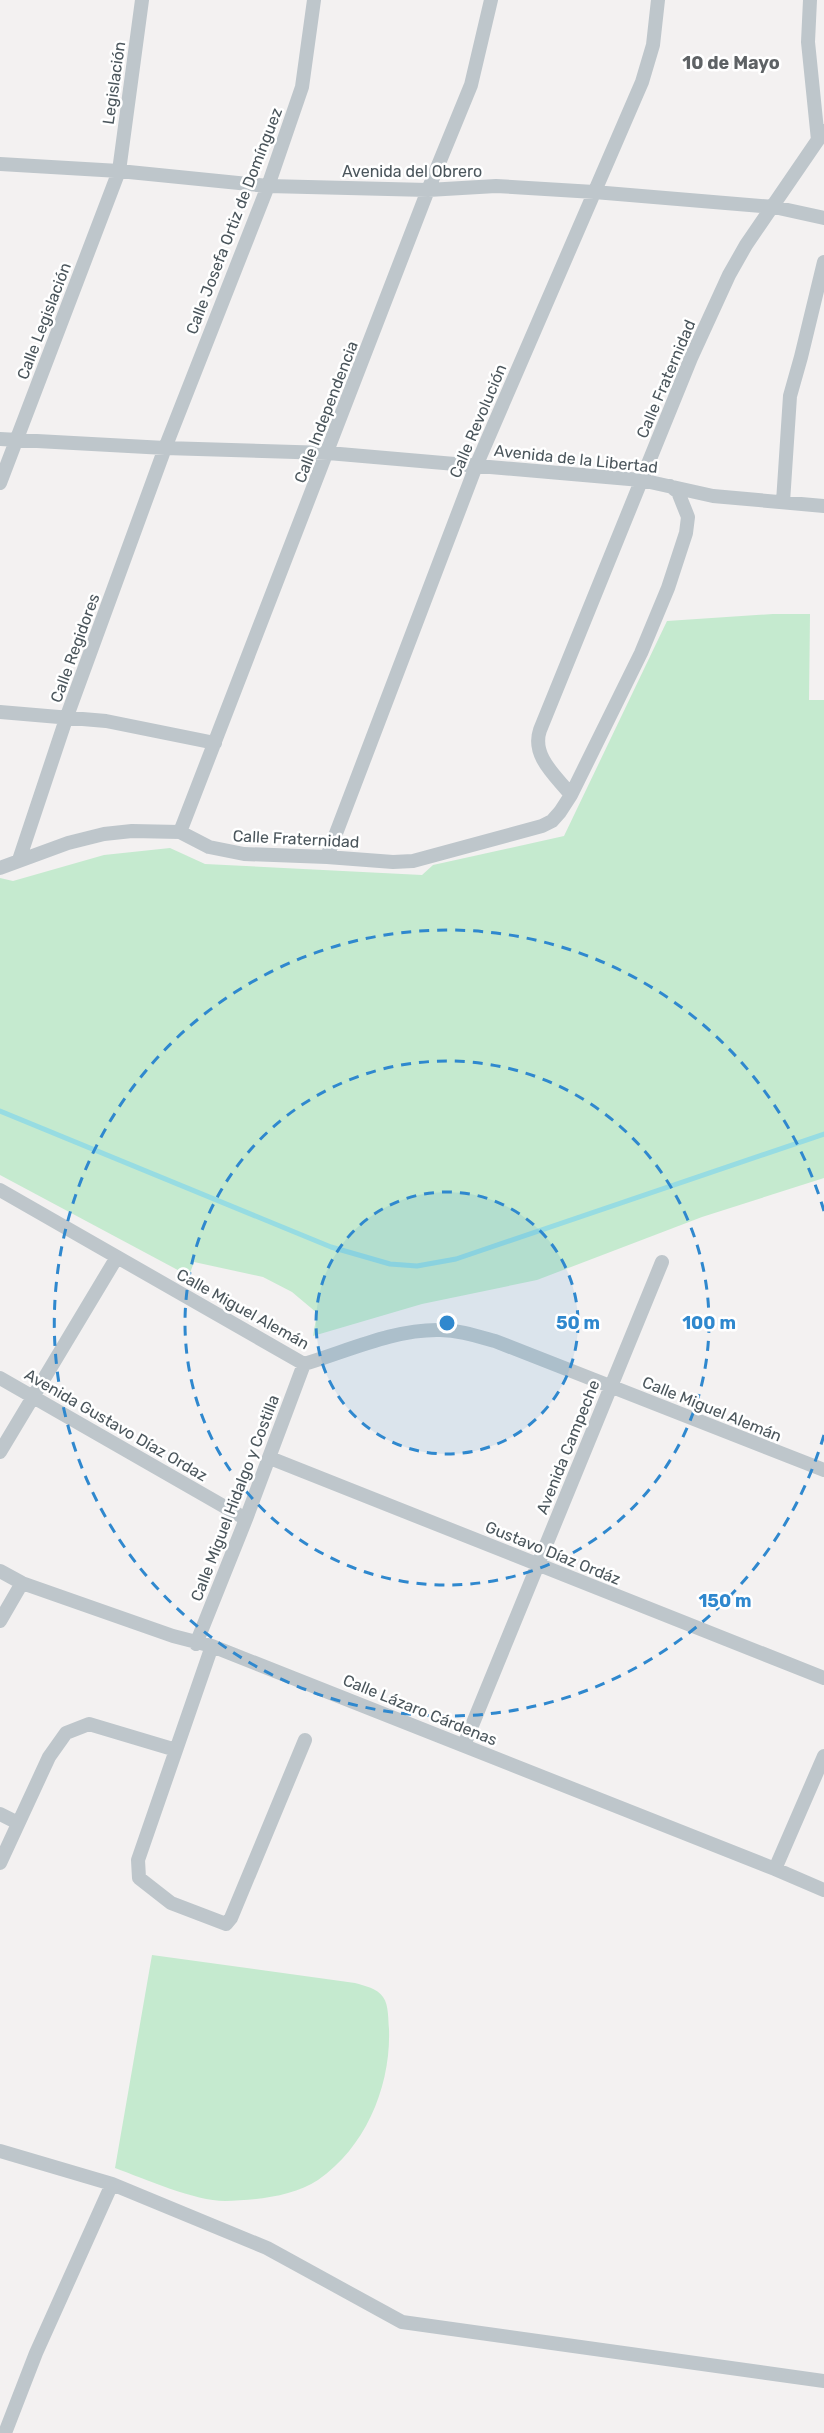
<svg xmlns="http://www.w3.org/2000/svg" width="824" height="2433" viewBox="0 0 824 2433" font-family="Rubik,sans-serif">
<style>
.green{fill:#c5eacf}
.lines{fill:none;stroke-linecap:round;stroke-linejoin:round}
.stream{stroke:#97dce2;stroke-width:5}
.street{stroke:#bec6cb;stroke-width:14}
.ring{fill:none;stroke:#2f88ce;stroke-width:3;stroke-dasharray:10 8}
.labels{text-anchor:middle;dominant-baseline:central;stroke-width:5;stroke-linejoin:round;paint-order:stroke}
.street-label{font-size:16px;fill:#4b565c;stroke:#fff}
.neighbourhood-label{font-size:18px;font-weight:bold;fill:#5e6265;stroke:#fff}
.centre{fill:#2f88ce;stroke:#fff;stroke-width:3}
.ring-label{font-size:18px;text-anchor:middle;font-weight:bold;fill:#2f88ce;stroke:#fff;stroke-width:5;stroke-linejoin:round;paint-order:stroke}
</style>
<rect width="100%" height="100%" fill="#f3f1f1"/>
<path class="green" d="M773 614H810L809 700H824V1178L702 1217 537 1280 422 1304 313 1336 317 1313 292 1292 263 1277 194 1262 189 1276 0 1175V878L13 881 104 855 170 848 205 864 422 875 433 865 564 836 667 621Z
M152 1955 355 1983C365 1986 377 1988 383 1997 389 2005 388 2020 389 2029 391 2086 366 2147 318 2180 293 2197 254 2200 225 2201 195 2201 145 2179 115 2168Z"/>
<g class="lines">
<path class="stream" d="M0 1111 331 1247 390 1264 417 1266 456 1259 824 1134"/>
<path class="street" d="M810 0 808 42 818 140
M0 164 119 171 268 186 428 190 496 186 594 192 774 207 824 218
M0 439 165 448 328 453 641 480 713 496 824 506
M0 483 119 171 142 0
M783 502 790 396 801 357 824 262
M0 712 106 721 215 743
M571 795C556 776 531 756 540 730L691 358 729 275 746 245 824 131
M180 832 428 190 471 85 491 0
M327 857 476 466 642 82 653 45 658 0
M19 860 67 716 165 448 268 186 302 87 314 0
M0 868 68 843 104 834 132 831 180 832 209 847 244 854 327 857 393 862 413 861 542 826 552 821 560 812 571 795 641 653 668 588 686 533 688 517 678 492 670 486
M0 1190 304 1364C348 1351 394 1329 440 1330 459 1330 477 1336 495 1341L824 1470
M0 1378 246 1519
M0 1452 117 1257
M270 1458 824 1678
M0 1571 22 1583 173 1636 212 1646 775 1869 824 1890
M0 1621 22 1583
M196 1644 246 1519 304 1364
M212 1646 138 1860 139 1878 171 1903 226 1924 231 1918 305 1740
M464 1745 662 1262
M0 1814 18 1823
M0 1863 49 1757 66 1733 89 1724 176 1750
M775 1869 824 1756
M0 2151 112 2184 267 2248 402 2322 824 2381
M5 2433 36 2353 112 2184"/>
</g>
<circle cx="447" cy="1323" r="131" fill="#2f88ce" fill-opacity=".12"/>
<g class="ring">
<circle cx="447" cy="1323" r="131"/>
<circle cx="447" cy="1323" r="262"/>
<path d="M824 1435A393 393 0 1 1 824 1211"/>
</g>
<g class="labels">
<g class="street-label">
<text transform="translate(114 83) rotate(-82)">Legislación</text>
<text x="412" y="171">Avenida del Obrero</text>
<text transform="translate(234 221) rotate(-69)">Calle Josefa Ortiz de Domínguez</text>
<text transform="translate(44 321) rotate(-69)">Calle Legislación</text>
<text transform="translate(666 379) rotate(-67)">Calle Fraternidad</text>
<text transform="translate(326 412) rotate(-69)">Calle Independencia</text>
<text transform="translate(478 421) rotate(-67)">Calle Revolución</text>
<text transform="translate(576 459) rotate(6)">Avenida de la Libertad</text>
<text transform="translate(75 648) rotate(-70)">Calle Regidores</text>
<text transform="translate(296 839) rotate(3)">Calle Fraternidad</text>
<text transform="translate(243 1309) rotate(29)">Calle Miguel Alemán</text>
<text transform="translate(712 1409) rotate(22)">Calle Miguel Alemán</text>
<text transform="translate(116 1425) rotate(30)">Avenida Gustavo Díaz Ordaz</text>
<text transform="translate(568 1447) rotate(-68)">Avenida Campeche</text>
<text transform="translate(235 1498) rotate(-69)">Calle Miguel Hidalgo y Costilla</text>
<text transform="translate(553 1553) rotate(22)">Gustavo Díaz Ordáz</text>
<text transform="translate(420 1710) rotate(22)">Calle Lázaro Cárdenas</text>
</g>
<g class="neighbourhood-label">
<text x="731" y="63">10 de Mayo</text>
</g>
</g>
<circle cx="447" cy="1323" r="9" class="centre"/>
<g class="ring-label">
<text x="578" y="1329">50 m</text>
<text x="709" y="1329">100 m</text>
<text x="725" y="1607">150 m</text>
</g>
</svg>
